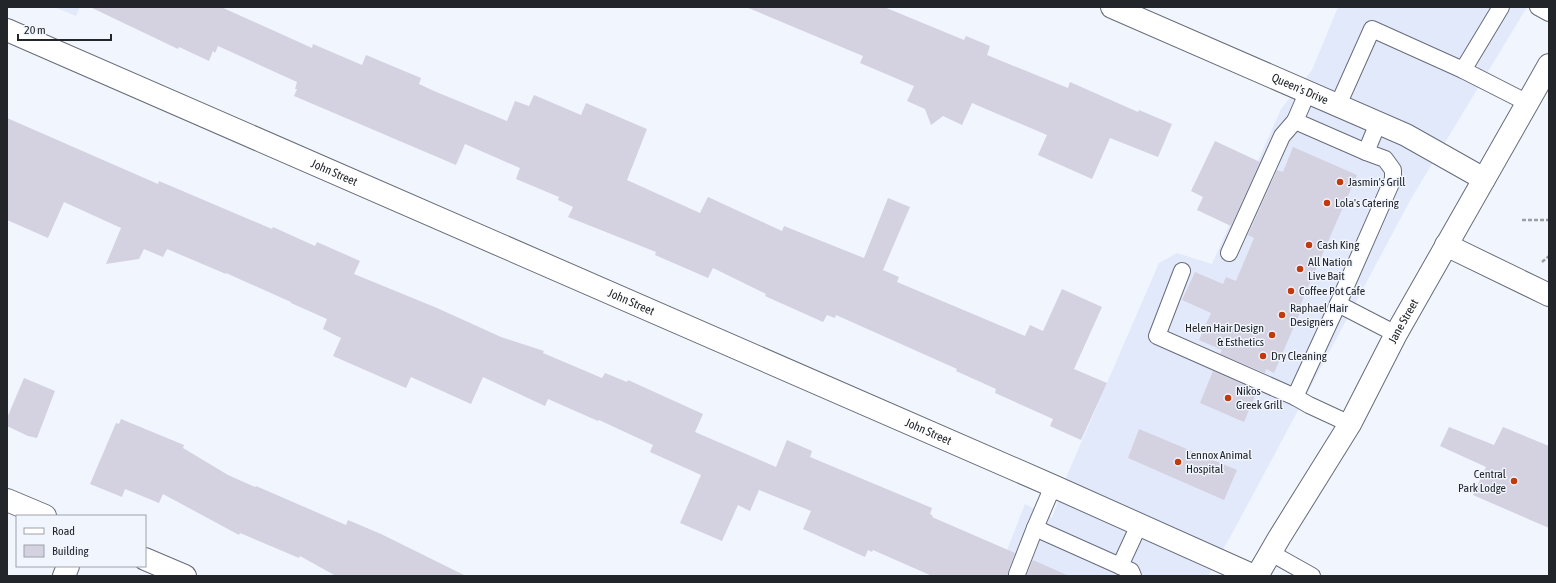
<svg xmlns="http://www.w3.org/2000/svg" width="1556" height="583" font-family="'Asap Condensed',sans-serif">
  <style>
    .built { fill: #e2e9fb }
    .building { fill: #d4d1e1 }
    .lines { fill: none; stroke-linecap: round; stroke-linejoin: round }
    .lane-casing { stroke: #676c7a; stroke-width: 18 }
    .street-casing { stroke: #676c7a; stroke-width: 24 }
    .secondary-casing { stroke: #676c7a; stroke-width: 24 }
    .path { stroke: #9b9fa6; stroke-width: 2.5; stroke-dasharray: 4 2; stroke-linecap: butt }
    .lane { stroke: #fff; stroke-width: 16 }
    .street { stroke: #fff; stroke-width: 22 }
    .secondary { stroke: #fff; stroke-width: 22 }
    .poi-dot { fill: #c23a0b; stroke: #f1f5fe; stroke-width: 1.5 }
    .labels { text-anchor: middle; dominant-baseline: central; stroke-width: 3; stroke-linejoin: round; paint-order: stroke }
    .street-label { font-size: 12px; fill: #22252a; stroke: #f1f5fe }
    .poi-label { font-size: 12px; fill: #22252a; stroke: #f1f5fe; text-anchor: start }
  </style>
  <rect width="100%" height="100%" fill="#f1f5fe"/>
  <g class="built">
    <path d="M54,7H80L76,16Z"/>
    <path d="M1338,7H1527L1412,197L1234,530L1208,576H997L1025,504L1052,518L1068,473L1159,263L1177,253L1212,264L1281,109L1312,70Z"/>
  </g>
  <g class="building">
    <path d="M90,7H221L312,48L313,44L362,65L366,55L421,78L419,84L434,91L507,121L515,101L529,106L534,95L581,115L586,103L647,129L627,180L700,213L708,197L782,231L784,226L864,258L888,198L910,207L883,270L899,277L897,282L1025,336L1030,325L1043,331L1062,289L1102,307L1074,369L1107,383L1081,440L1050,426L1053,419L995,393L996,389L956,371L957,369L836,315L835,318L827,315L823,322L765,296L766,294L713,268L708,278L655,255L656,252L568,217L573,207L558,200L559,197L516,179L520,168L465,144L456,165L294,96L297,89H295L297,82L218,46L215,53L213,51L209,61L179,47L178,49Z"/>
    <path d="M746,7H884L964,40L966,36L990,46L987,55L1068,88L1070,82L1138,112L1139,110L1172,124L1158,157L1110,138L1092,179L1038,155L1047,135L972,103L962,125L943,116L931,125L925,109L907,101L914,86L860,63L863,56Z"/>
    <path d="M7,118L158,184L159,181L272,229L273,227L315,246L317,242L360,261L354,274L437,308L501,337L544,351L543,353L602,378L605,373L627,382L628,380L703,414L695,432L776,467L787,440L812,451L810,457L932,508L930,514L933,516L932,517L1015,553L1008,571V576H932L873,550L872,552L868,550L865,557L803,529L811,511L759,490L750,511L738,505L722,541L680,523L701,475L650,452L653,445L599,420L598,421L548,399L545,406L483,377L471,404L411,377L406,388L333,356L341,338L323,329L327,319L291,303V302L226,273V274L167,249L163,257L144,249L139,259L106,264L121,228L64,202L48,238L7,220Z"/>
    <path d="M1215,141L1260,162L1231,226L1197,210L1203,197L1191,191Z"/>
    <path d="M1293,147L1357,175L1299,308L1301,310L1274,373L1266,369L1265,373L1220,354L1222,350L1199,340L1211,313L1182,300L1195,272L1223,284L1226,277L1236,281L1254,238L1248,235L1277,170L1283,172Z"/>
    <path d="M1213,371L1257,391L1244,422L1200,403Z"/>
    <path d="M24,378L55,391L37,438L28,436L7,426V418Z"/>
    <path d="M121,419L184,445L183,448L228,475L255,487L256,486L346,525L348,520L381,534L466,576H336L300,556L299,558L240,533L239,535L163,494L159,503L125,489L122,497L90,484L116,423L119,424Z"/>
    <path d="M1449,427L1494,445L1503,427L1549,446V528L1473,495L1486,467L1440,446Z"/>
    <path d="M1139,429L1237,470L1224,500L1128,458Z"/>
    <path d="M1033,560L1069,576H1026Z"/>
  </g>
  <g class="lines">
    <g class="lane-casing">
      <g id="lane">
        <path d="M1538,7L1549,13"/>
        <path d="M1463,70L1528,103"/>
        <path d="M1308,91L1295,121L1366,152"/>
        <path d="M1338,105L1372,29L1463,70L1501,7"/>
        <path d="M1229,253L1282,136L1295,121"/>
        <path d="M1182,271L1157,336L1295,397L1309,405L1350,424"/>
        <path d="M1338,304L1396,334"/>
        <path d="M1295,397L1338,304L1393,179V170L1385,159L1366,152L1378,123"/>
        <path d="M1053,486L1035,528L1120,566"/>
        <path d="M1271,553L1312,576"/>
        <path d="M1017,574L1035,528"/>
        <path d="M1133,576L1131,571L1120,566L1139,525"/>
      </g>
    </g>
    <g class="street-casing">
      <g id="street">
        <path id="s1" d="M1112,7L1406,135L1484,179"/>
        <path id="s2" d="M7,30L1053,486L1254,576"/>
        <path d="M1446,245L1549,295"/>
        <path d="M7,500L45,516"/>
        <path d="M145,559L185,576"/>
        <path d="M64,576L68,566"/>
      </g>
    </g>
    <g class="secondary-casing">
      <g id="secondary">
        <path id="s3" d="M1257,576L1279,538L1350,424L1396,334L1549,65"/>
      </g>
    </g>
    <g class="path">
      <path d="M1522,220H1549"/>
      <path d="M1542,262L1549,256"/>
    </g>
    <use href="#lane" class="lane"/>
    <use href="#street" class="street"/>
    <use href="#secondary" class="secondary"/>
  </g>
  <g class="poi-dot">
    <circle cx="1340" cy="182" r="4"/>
    <circle cx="1327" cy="203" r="4"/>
    <circle cx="1309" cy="245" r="4"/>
    <circle cx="1300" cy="269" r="4"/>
    <circle cx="1291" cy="291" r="4"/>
    <circle cx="1282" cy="315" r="4"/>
    <circle cx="1272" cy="335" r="4"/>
    <circle cx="1263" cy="356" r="4"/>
    <circle cx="1228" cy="398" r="4"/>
    <circle cx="1178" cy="462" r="4"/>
    <circle cx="1514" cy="481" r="4"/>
  </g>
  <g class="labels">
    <g class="street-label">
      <text stroke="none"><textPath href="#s1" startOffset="205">Queen's Drive</textPath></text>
      <text stroke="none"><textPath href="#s2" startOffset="357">John Street</textPath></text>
      <text stroke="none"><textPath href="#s2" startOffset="681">John Street</textPath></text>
      <text stroke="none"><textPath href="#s3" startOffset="294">Jane Street</textPath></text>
      <text stroke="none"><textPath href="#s2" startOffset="1005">John Street</textPath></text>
    </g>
    <g class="poi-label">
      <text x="1348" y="182">Jasmin's Grill</text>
      <text x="1335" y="203">Lola's Catering</text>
      <text x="1317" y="245">Cash King</text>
      <text x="1308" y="262">All Nation<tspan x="1308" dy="14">Live Bait</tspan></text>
      <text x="1299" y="291">Coffee Pot Cafe</text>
      <text x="1290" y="308">Raphael Hair<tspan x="1290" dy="14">Designers</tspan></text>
      <text x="1264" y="328" text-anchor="end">Helen Hair Design<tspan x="1264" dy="14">&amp; Esthetics</tspan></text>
      <text x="1271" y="356">Dry Cleaning</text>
      <text x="1236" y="391">Nikos<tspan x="1236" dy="14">Greek Grill</tspan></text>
      <text x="1186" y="455">Lennox Animal<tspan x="1186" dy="14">Hospital</tspan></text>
      <text x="1506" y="474" text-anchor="end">Central<tspan x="1506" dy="14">Park Lodge</tspan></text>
    </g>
  </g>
  <rect width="1556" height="583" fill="none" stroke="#22252a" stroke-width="16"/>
  <rect x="16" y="515" width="130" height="52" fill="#f1f5fe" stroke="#9ea2a9"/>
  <rect x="24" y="528" width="20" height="6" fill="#ffffff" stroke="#9ea2a9"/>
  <text x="52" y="535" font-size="12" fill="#22252a">Road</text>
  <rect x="24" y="545" width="20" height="12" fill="#d4d1e1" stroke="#9ea2a9"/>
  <text x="52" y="555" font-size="12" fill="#22252a">Building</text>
  <path d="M18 34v6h93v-6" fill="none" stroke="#22252a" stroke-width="2"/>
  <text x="24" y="34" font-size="12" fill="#22252a" stroke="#f1f5fe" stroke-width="3" paint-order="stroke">20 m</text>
</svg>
